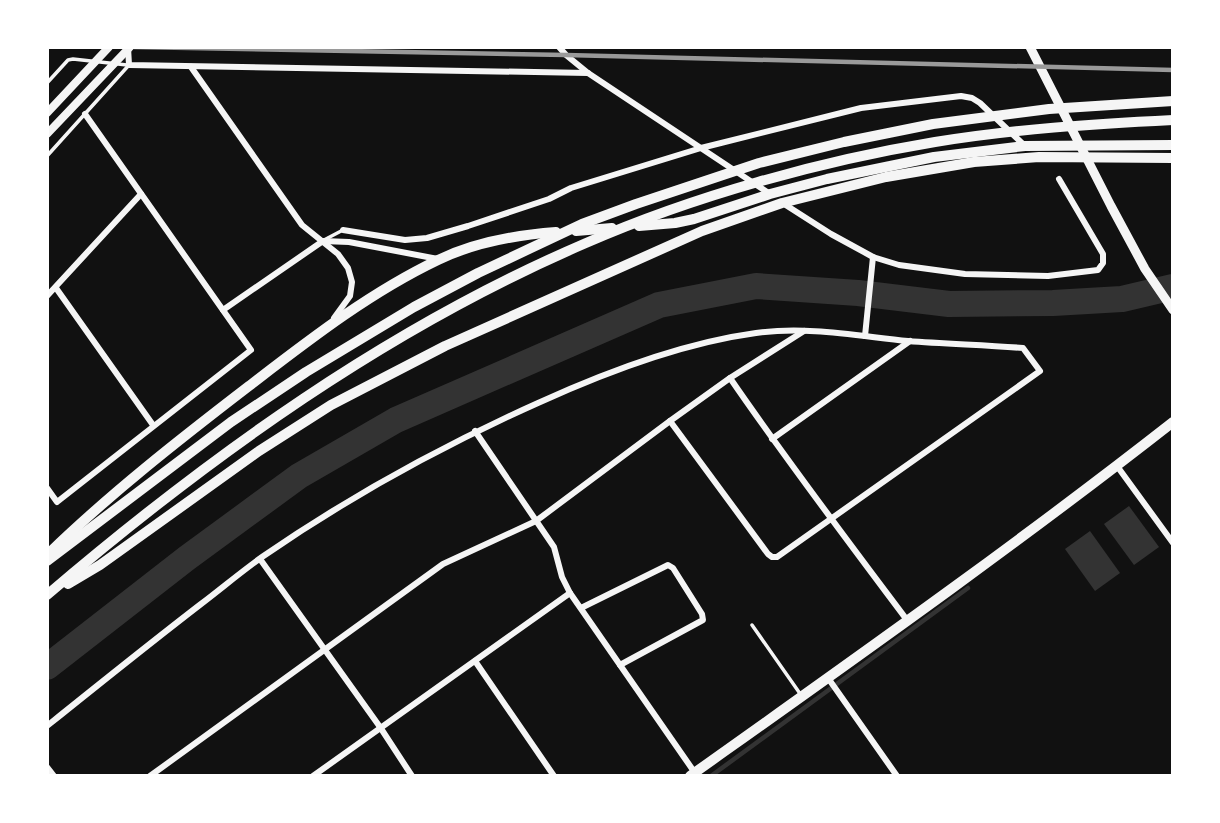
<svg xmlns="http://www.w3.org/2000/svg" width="1220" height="823" font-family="Quicksand,sans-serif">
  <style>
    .water { fill: #333 }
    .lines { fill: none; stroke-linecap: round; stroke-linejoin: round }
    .stream { stroke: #333; stroke-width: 4.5 }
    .river { stroke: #333; stroke-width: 26 }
    .service { stroke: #f5f5f5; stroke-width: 3.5 }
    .minor { stroke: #f5f5f5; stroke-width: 6 }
    .tertiary { stroke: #f5f5f5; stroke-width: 8 }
    .secondary { stroke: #f5f5f5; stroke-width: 9 }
    .primary { stroke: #f5f5f5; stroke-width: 10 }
    .trunk { stroke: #f5f5f5; stroke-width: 10 }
    .rail { stroke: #9a9a9a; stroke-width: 4.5 }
  </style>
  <rect width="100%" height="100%" fill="#111"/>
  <g class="water">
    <path d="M1129,506L1159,547L1134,565L1104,524Z"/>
    <path d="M1090,531L1120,573L1095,591L1065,549Z"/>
  </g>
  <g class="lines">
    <path class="stream" d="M711,776L968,588"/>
    <path class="river" d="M47,667L187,558L299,476L396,420L659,305L756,286L858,293L949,304L1053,303L1122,299L1173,287"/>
    <g class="service">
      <path d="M47,83L68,60L73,59L127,65"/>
      <path d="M47,156L129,65"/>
      <path d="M324,240L343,230"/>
      <path d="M752,625L801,695"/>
    </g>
    <g class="minor">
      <path d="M128,47L129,65L588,73"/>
      <path d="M559,47L566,55L588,73L770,194"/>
      <path d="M191,67L302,225L338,254L348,268L352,282L350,296L334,318"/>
      <path d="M781,202L831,234L873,257L899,265L965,274L1048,276L1098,270L1103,263V254L1059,179"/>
      <path d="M343,230L405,240L427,238L468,226L549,199L571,188L701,148L861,108L961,96L972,98L980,103L1025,146"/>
      <path d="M56,288L153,425"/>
      <path d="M47,296L141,194"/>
      <path d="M223,310L323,241L349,242L438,259"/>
      <path d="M865,336L873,257"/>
      <path d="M730,378C787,461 847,540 907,620"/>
      <path d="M475,431L554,547L562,577L570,593L695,773"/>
      <path d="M772,439L910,341"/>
      <path d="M1117,466L1173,543"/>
      <path d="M47,488L57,502L251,350L85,114"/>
      <path d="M260,559L380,727L412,776"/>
      <path d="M581,608L666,566L668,565L673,568L702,614L703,620L620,665"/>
      <path d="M475,661L554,776"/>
      <path d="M828,678L897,776"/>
      <path d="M47,726C98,685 149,644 201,604C222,588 241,572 262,557C349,497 442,446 538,403C606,372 682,343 756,333C807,326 858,336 908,341C946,344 985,345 1023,348L1040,371L777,557H772L768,554L670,421"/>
      <path d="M47,767L54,776"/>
      <path d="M150,776L443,564L536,521L670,421L730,378L804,331"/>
      <path d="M313,776L570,593"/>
    </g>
    <g class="tertiary">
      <path d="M47,113L109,47"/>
      <path d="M47,134L130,47"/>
    </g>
    <path class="secondary" d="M1030,47L1111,206L1145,269L1173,310"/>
    <path class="primary" d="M690,776C853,660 1016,545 1173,422"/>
    <g class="trunk">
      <path d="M639,226L675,223L694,219L770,194L827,179L934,157L1025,146L1173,145"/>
      <path d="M576,231L612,228"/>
      <path d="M49,553C111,493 180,439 249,386C309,340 369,293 438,260C475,242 516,235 556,232"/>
      <path d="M47,561L231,422L306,372L414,307L478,273L582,224L636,204L759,163L844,142L933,124L1049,109L1173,101"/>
      <path d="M68,584L100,565L259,451L331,405L445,346L702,231L782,203L886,177L974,162L1039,157L1173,158"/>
      <path d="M47,595C211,455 388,328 586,243C694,196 820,161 935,142C1014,129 1093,124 1173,120"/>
    </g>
    <path class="rail" d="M134,47L566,55L1173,70"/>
  </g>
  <rect width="1220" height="823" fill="none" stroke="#ffffff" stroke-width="98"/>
</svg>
